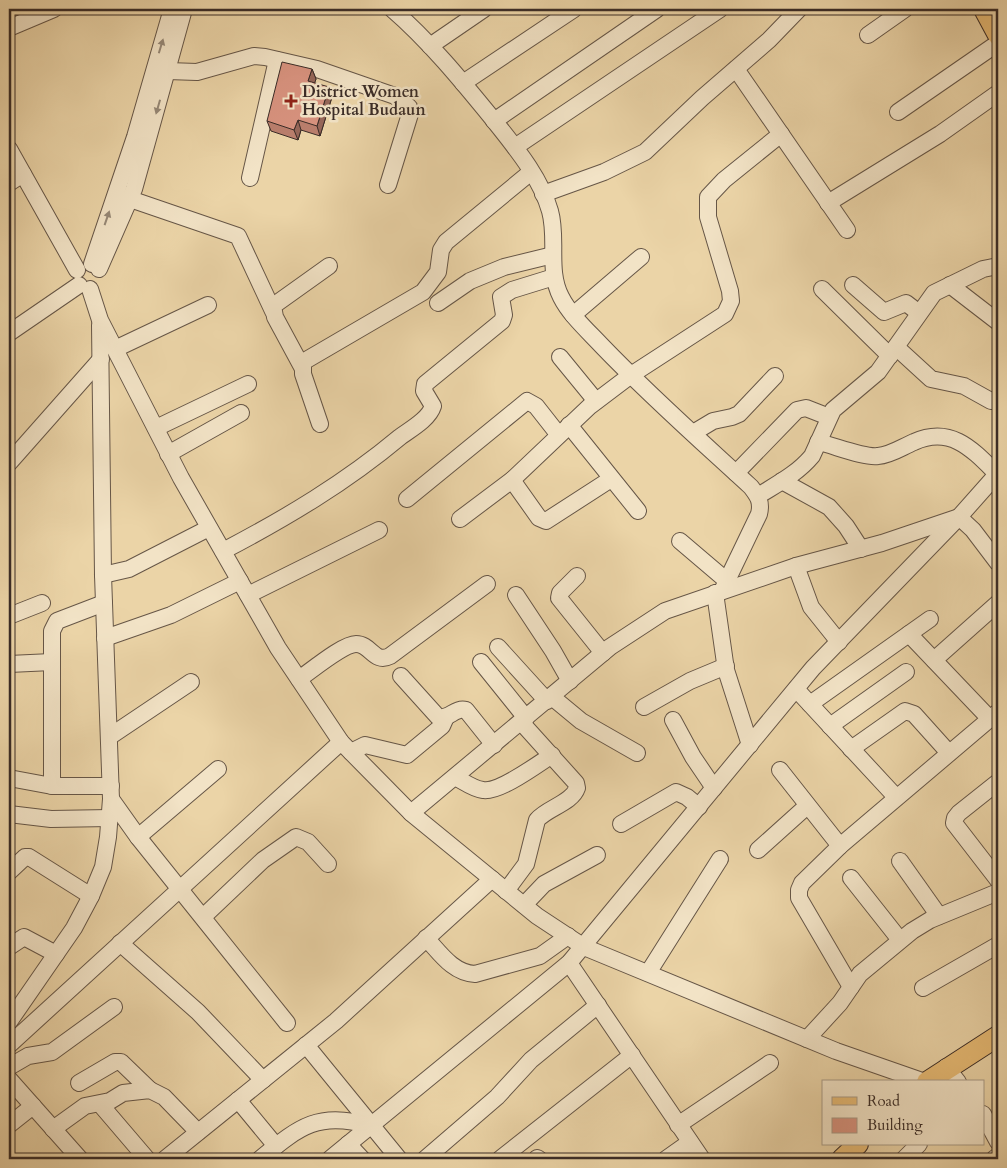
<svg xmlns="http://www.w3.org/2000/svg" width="1007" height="1168" font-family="Cardo,serif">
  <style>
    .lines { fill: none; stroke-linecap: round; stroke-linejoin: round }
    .minor-casing { stroke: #665647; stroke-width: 18 }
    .major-casing { stroke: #3a2c27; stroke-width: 22 }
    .minor { stroke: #f2e3c6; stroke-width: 16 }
    .major { stroke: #e6ba74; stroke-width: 20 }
    .wall { fill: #b97e6c; stroke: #3a2c27 }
    .shaded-wall { fill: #966658; stroke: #3a2c27 }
    .building { fill: #d7927e; stroke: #3a2c27 }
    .oneway { fill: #968876 }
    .poi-dot { fill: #8f2418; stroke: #f2e3c6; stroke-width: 2 }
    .labels { text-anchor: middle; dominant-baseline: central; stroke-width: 5; stroke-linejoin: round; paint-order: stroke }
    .poi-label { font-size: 16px; font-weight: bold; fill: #3a2c27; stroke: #f2e3c6; text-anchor: start }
  </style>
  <rect width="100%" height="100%" fill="#ebd4a7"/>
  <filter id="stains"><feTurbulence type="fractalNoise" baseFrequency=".004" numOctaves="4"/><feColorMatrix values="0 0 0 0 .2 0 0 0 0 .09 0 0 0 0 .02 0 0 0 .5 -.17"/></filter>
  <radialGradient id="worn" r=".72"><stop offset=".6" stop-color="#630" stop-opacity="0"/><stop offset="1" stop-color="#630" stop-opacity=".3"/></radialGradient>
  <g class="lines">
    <g class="minor-casing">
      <g id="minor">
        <path d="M392,9C429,41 461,80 492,118C514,146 540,176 550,211C558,239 547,270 561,297C570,315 588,331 602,346C649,395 701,441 751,487C758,496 762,502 759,514L722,591"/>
        <path d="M9,28L54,9"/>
        <path d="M868,35L905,9"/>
        <path d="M430,46L484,9"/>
        <path d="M736,69L847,230"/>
        <path d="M168,71L197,72L254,56L265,57L317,69L395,96L409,107L410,114L388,185"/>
        <path d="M463,83L574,9"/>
        <path d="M898,112L998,43"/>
        <path d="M494,121L657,9"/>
        <path d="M515,147L720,9"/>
        <path d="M9,149L77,270"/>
        <path d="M250,178L277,60"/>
        <path d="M9,183L23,174"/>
        <path d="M543,194L604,172L645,152L702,98L769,40L799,9"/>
        <path d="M130,199L238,236L273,311"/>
        <path d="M828,203L940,134L998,93"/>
        <path d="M92,264L135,137L172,9"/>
        <path d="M99,269L134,189L184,9"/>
        <path d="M853,285L884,312L906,303L919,313"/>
        <path d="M950,285L998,322"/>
        <path d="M90,289L100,320L181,478L278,648L341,742L411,813L537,916L584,947L836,1051L925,1082"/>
        <path d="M822,289L890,356"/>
        <path d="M438,303L470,281L504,267L553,255"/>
        <path d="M573,315L641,257"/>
        <path d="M9,333L79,285"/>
        <path d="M896,347L931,379L964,386L991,401"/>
        <path d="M115,349L208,305"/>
        <path d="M560,357L596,401"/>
        <path d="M302,367L275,317L273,306L329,266"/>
        <path d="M320,424L303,374V362L423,292L438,272L441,250L446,242L531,172"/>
        <path d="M569,425L638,511"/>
        <path d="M156,428L248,384"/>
        <path d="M693,433L713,421L732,417L739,414L775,376"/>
        <path d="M818,442C833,445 864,458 878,456C891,455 902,447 914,442C951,425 973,450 997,474"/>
        <path d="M168,454L241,413"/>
        <path d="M9,463L101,359"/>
        <path d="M736,473L797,410L806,408L829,417"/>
        <path d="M512,480L539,518L546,521L611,479"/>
        <path d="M782,481L829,507L846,526L861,549"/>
        <path d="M758,496C777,484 797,474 812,456L833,410L878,372L934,293L983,269L998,266"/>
        <path d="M407,499L527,401L536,406L558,434"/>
        <path d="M460,519L512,480L590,406L631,375L725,314L731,301L730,291L708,217V197L724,180L781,134"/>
        <path d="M680,541L727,581"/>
        <path d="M223,551C286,518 345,483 400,437C411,429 429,419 433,406L424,391L425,384L502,321L504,315L501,297L512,290L554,277"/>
        <path d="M796,566L811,607L839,642"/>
        <path d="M103,575L129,569L209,528"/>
        <path d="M577,576L560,593L559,598L603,653"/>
        <path d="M715,593L726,670L750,745"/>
        <path d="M248,595L379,530"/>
        <path d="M516,595L553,651L570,681"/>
        <path d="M9,616L42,603"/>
        <path d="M909,634L990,719"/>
        <path d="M105,638L171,615L240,581"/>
        <path d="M498,647L547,701"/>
        <path d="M934,660L998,603"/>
        <path d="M481,662L526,718"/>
        <path d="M9,664L52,662"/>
        <path d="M401,676L438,717C449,720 455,707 466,710L494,745"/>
        <path d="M299,679C311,671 343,644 356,644C371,644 374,664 390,656L487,584"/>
        <path d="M796,689L896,797"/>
        <path d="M552,697L581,721L637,753"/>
        <path d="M810,704L930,619"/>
        <path d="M644,707L690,681L726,666"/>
        <path d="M673,720L693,757L714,788"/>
        <path d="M830,726L906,672"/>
        <path d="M109,737L191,682"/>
        <path d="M851,749L905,711L914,714L949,753"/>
        <path d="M351,752L365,745L407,755L442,726L446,717"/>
        <path d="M780,770L840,846"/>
        <path d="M455,777C463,781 473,789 483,790C499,793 538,764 552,755"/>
        <path d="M9,778L52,786H111"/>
        <path d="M998,782L959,813L955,818L954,823L998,880"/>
        <path d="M52,786V631L57,621L104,603"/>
        <path d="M111,799L138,837L287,1023"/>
        <path d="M411,813L610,647L665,611L796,566L882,543L959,517L973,530L998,563"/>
        <path d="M9,814L51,819L110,818"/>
        <path d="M621,824L676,792L687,797L699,807"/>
        <path d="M138,837L218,769"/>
        <path d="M758,850L807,806"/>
        <path d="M900,861L939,916"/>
        <path d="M9,872L25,857H29L91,896"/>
        <path d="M851,878L900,940"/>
        <path d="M506,891L526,864L537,820C547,808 572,803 577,788L576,783L521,722"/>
        <path d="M524,905L544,884L597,855"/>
        <path d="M203,917L263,860L296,837L308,842L328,864"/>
        <path d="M426,938C440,953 453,973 475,974L540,956L568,936"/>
        <path d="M120,943L198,1012L263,1080"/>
        <path d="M9,947L24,937L56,954"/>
        <path d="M569,963L702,1159"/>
        <path d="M648,973L720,859"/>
        <path d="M851,987L799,898V890L802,883L840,846L998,712"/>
        <path d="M923,988L998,945"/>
        <path d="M9,1022L74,928L91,896L103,867L108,837L111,799L103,575L100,325"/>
        <path d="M807,1039L840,1003L860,974L912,931L930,920L998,892"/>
        <path d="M9,1045L341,742"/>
        <path d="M306,1045L399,1159"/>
        <path d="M9,1067L28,1056L52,1052L114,1007"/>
        <path d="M946,1067L958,1082"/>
        <path d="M9,1079L80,1159"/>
        <path d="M79,1083L115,1062H121L150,1090"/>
        <path d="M238,1100L276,1146"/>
        <path d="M100,1104L147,1159"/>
        <path d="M983,1114L998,1142"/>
        <path d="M9,1125L33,1106"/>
        <path d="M678,1125L770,1063"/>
        <path d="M53,1129L85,1106L110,1101L123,1093L150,1090L164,1097L198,1132"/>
        <path d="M348,1144L362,1159"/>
        <path d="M537,1158L539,1159"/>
        <path d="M165,1159L336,1021L492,879"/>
        <path d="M260,1159C298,1128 318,1110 370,1126"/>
        <path d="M330,1159L569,963L813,668L959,517L998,473"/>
        <path d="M425,1159L497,1097L531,1060L598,1005"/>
        <path d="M500,1159L632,1055"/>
        <path d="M666,1159L690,1142"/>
        <path d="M904,1159L919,1144"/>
        <path d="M994,1159L998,1156"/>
      </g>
    </g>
    <g class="major-casing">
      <g id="major">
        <path d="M984,9L998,35"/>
        <path d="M927,1082L998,1036"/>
        <path d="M842,1159L858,1144"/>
      </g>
    </g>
    <use href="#minor" class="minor"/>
    <use href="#major" class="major"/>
  </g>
  <path class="wall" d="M312,69L316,79L314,83L332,97L320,136L301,130L298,140L271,131L267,121Z"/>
  <g class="shaded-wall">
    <path d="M312,69L316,79L312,91L308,81Z"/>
    <path d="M329,87L332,97L320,136L317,126Z"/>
    <path d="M298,120L301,130L298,140L294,130Z"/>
  </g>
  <path class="building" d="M282,62L312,69L308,81L329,87L317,126L298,120L294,130L267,121Z"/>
  <defs><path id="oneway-solid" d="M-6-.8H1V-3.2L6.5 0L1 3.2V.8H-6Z" transform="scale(1.25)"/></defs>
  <g class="oneway">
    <use href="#oneway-solid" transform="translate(161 46) rotate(-73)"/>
    <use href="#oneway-solid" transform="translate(158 107) rotate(106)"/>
    <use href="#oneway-solid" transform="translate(107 218) rotate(-71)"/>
  </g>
  <path class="poi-dot" d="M288.5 93.5h5v5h5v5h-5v5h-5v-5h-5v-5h5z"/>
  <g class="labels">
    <g class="poi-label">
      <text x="302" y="92">District Women<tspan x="302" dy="18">Hospital Budaun</tspan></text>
    </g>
  </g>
  <rect width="1007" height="1168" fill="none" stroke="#ebd4a7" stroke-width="30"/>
  <rect x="10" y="10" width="987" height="1148" fill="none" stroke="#3a2c27" stroke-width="2.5"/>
  <rect x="15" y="15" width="977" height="1138" fill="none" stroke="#3a2c27"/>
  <rect x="822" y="1080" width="162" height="65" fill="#f2e3c6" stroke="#a89a86"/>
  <rect x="832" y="1097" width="25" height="8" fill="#e6ba74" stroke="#a89a86"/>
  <text x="867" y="1106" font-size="15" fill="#3a2c27">Road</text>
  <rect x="832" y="1118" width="25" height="15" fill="#d7927e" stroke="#a89a86"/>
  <text x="867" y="1130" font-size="15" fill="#3a2c27">Building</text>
  <rect width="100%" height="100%" filter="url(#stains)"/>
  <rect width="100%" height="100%" fill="url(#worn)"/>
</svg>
